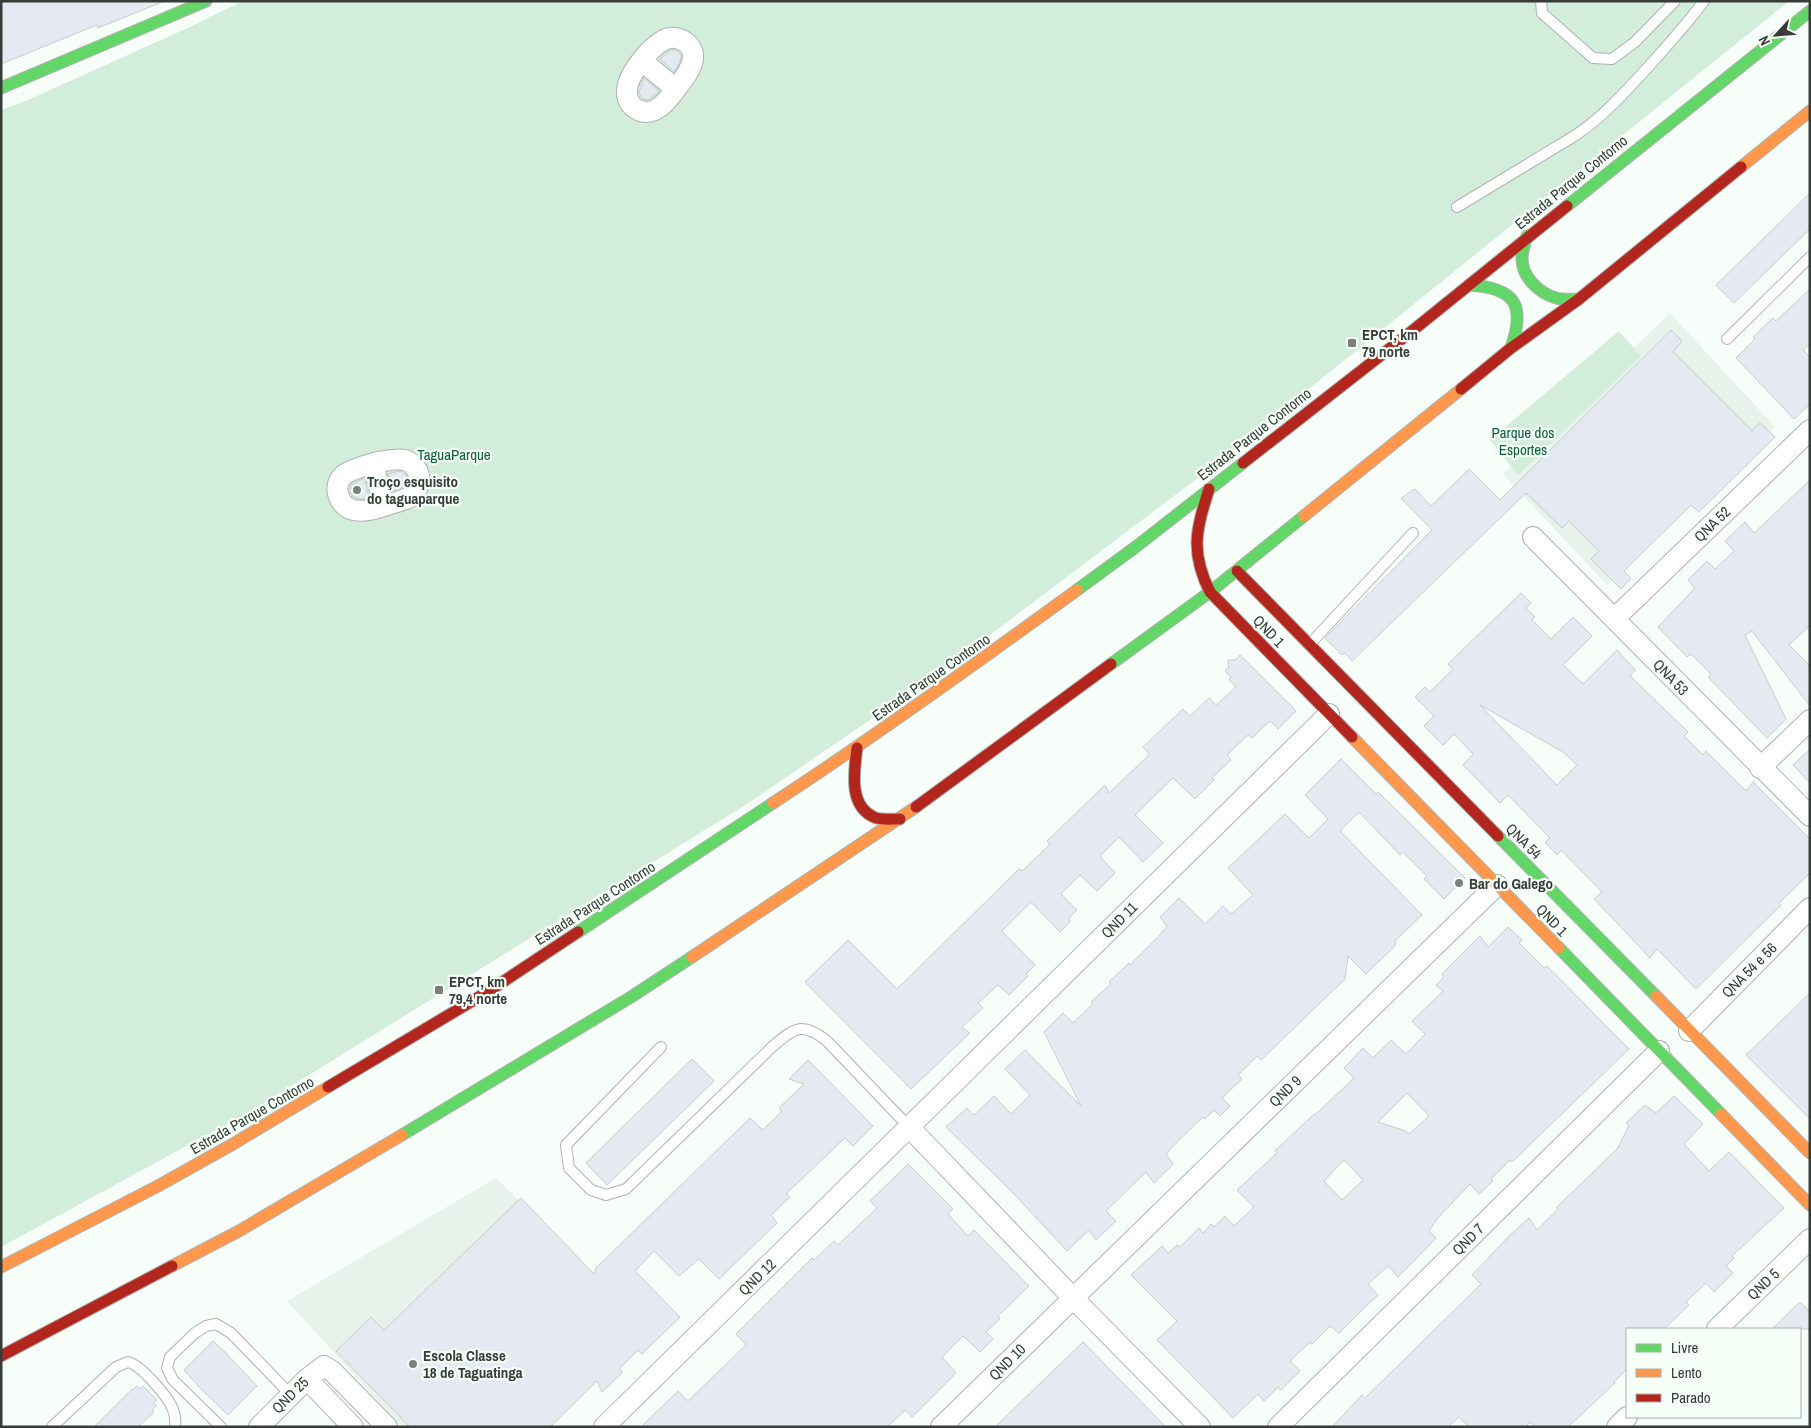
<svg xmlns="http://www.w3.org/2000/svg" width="1811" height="1428" font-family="'Archivo Narrow',sans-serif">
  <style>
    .built { fill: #e6f2ea }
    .green { fill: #d2eedb }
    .building { fill: #e5e9f2; stroke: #c9cccc; fill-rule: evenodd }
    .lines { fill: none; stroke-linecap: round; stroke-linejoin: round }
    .lane-casing { stroke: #aeb3b0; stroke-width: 12 }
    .street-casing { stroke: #aeb3b0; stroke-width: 22 }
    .fast-casing { stroke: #aeb3b0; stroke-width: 13 }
    .slow-casing { stroke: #aeb3b0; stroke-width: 13 }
    .jam-casing { stroke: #aeb3b0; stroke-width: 13 }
    .lane { stroke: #fefffe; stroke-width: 10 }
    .street { stroke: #fefffe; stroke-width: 20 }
    .fast { stroke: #63d668; stroke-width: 11 }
    .slow { stroke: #ff974d; stroke-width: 11 }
    .jam { stroke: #b3261e; stroke-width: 11 }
    .poi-dot { fill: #7a807c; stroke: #f5fff8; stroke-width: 2 }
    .labels { text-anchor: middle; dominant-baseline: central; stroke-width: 4.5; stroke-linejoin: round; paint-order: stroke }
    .street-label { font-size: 15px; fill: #373c38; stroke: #f5fff8 }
    .poi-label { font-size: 15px; font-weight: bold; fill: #373c38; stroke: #f5fff8; text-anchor: start }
    .park-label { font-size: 15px; fill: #0b6139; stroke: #f5fff8 }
  </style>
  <rect width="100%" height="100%" fill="#f7fdf9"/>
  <g class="built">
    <path d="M1670,313L1775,427L1607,585L1503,474Z"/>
    <path d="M496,1178L582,1264L417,1427H402L287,1301Z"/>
  </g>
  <g class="green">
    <path d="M243,1H1789L1211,468L946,668L747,804L249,1112L1,1247V110L28,100L192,26Z"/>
    <path d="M1619,331L1641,356L1518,475L1490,440Z"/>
  </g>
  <g class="building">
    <path d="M1,1H162V2L98,28L97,25L1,64Z"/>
    <path d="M671,50L678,51L681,56L680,62L674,72L660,59Z"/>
    <path d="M644,78L659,91L648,100L643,99L639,93Z"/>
    <path d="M1810,193V229L1734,303L1716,285Z"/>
    <path d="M1810,289V344L1803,350L1810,357V404L1794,419L1736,358L1755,339L1753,337L1773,318L1776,321Z"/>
    <path d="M1671,330L1682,341L1673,352L1752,431L1760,423L1775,437L1699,512L1691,505L1624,571L1631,578L1621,589L1591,559L1599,551L1569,521L1562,528L1526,493L1352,661L1345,653L1342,655L1325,638L1432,530L1401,498L1415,489L1431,506L1469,469L1500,500Z"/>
    <path d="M401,471L407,476V483L403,487L392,491L388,474Z"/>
    <path d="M364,478L369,497L361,499L354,497L350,492L351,485Z"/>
    <path d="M1810,480V625L1789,645L1810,666V706L1752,631L1745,635L1786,719L1767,738L1708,677L1711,674L1691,654L1687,657L1658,627L1695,588L1688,580L1707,561L1715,569L1734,551L1725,541L1745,522L1754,533Z"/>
    <path d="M1521,593L1531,603L1526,608L1535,617L1532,620L1551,639L1573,617L1592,636L1563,665L1583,684L1617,650L1635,670L1630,676L1688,732L1684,736L1703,755L1706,751L1746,791L1753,782L1810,839V873L1779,903L1781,905L1696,989L1657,949L1650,958L1619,925L1594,899L1602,892L1561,850L1557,855L1545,842L1550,838L1508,795L1500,803L1463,765L1473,754L1454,734L1443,745L1424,726L1434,716L1415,697L1425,687L1430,692L1453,669L1448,664ZM1480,705L1563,752L1577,765L1557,785Z"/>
    <path d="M1240,655L1296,711L1278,729L1270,721L1252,738L1248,735L1227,755L1231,760L1212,778L1214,780L1195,799L1173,778L1135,815L1163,843L1143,862L1119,837L1100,856L1115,873L1097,891L1080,875L1061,894L1077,910L1069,918L1070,922L1060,932L1031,902L1002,931L1035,965L1026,974L1028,976L1009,995L998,985L978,1003L983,1008L962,1027L970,1033L911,1089L805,982L848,940L897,989L1019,869L1022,871L1038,856L1050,844L1047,841L1105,785L1109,793L1150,754L1143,747L1183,709L1190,716L1209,698L1216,705L1236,687L1229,679L1231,677L1225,671L1229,667L1228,660H1236Z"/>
    <path d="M1810,749V783L1793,765Z"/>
    <path d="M1341,759L1376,794L1378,792L1465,878L1444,899L1424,879L1427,876L1403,852L1400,855L1359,812L1340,831L1422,915L1395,941V946L1366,974L1348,956L1345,979L1261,1060L1257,1056L1238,1075L1242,1079L1222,1098L1230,1106L1220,1116L1214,1110L1205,1119L1203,1117L1177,1142L1166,1154L1173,1164L1154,1183L1146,1172L1106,1211L1116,1221L1096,1240L1089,1230L1067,1251L1013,1193L946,1127L967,1108L974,1115L994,1096L1011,1114L1030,1095L1005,1069L1025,1050L1081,1106L1044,1032L1063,1013L1073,1023L1093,1004L1091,1002L1111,984L1109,982L1129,963L1130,965L1159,936L1167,926L1160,917L1179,898L1205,924L1223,906L1231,914L1253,895L1228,868L1285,814L1309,838L1328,819L1305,795Z"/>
    <path d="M1508,927L1522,940L1519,943L1544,968L1547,966L1629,1049L1512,1162L1510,1160L1491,1179L1493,1181L1479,1194L1470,1184L1437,1219L1429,1231L1436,1238L1417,1258L1398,1277L1388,1266L1368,1284L1378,1295L1358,1314L1339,1333L1330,1326L1312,1344L1310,1342L1290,1361L1300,1371L1281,1390L1278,1387L1264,1401L1258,1394L1233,1418L1157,1340L1177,1321L1131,1275L1162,1246L1168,1253L1177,1245L1180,1247L1199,1228L1203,1233L1211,1224L1214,1227L1225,1216L1234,1226L1254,1207L1237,1190L1277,1153L1275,1151L1293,1134L1314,1114L1315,1115L1354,1078L1344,1068L1363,1048L1373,1058L1391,1040L1406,1054L1425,1034L1412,1021L1443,991L1436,985L1444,977L1442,974L1480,936L1488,947ZM1407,1093L1429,1116L1409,1134L1406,1131L1378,1122ZM1344,1160L1363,1180L1342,1200L1324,1181Z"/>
    <path d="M1810,993V1119L1746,1055Z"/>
    <path d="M692,1059L714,1081L607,1185L586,1163Z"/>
    <path d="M808,1060L873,1126L853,1146L845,1138L786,1194L790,1197L771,1215L777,1223L719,1279L699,1259L679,1276L654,1251L635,1271L680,1317L642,1354L638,1350L620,1368L622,1373L602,1392L597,1381L550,1427H410L336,1351L371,1317L384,1330L521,1198L594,1274L596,1268L750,1118L763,1130L782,1111L779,1108L804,1084L789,1079Z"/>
    <path d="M1674,1096L1703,1124L1684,1144L1709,1171L1729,1152L1784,1208L1732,1256L1734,1258L1726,1266L1733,1273L1714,1292L1706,1283L1686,1302L1689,1305L1664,1329H1627V1369L1614,1382L1615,1383L1568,1427H1536L1530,1422L1525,1427H1469L1459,1417L1448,1427H1332L1362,1395L1365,1398L1481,1284L1472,1275L1509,1236L1529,1218L1537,1230L1558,1209L1557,1207L1618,1148L1629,1125L1626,1123L1645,1105L1656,1113Z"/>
    <path d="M908,1164L953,1209L948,1214L968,1236L974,1230L1029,1286L998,1316L1000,1319L986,1332L993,1339L980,1352L963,1336L942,1357L956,1373L912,1417L905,1410L887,1427H641L678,1391L688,1401L746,1345L736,1334L812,1258L814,1260L834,1241L838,1245L877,1208L870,1201Z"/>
    <path d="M1800,1302L1810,1312V1329H1772Z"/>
    <path d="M213,1341L226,1353L257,1386L228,1415L199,1387L184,1370Z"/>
    <path d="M1083,1342L1166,1427H995L1025,1398Z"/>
    <path d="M137,1386L140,1389L143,1386L157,1400L154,1403L156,1406L152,1410L154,1412L138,1427H94L132,1389L133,1390Z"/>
  </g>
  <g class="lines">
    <g class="lane-casing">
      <g id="lane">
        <path d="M1541,1L1542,13L1593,58L1612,59L1635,42L1675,1"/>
        <path d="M1457,207L1576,135C1604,116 1626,91 1649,66C1668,45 1687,24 1704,1"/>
        <path d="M1727,339L1810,257"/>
        <path d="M1310,644L1413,533"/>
        <path d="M661,1047L566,1145L569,1168L591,1190L606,1195L626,1189L773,1046C795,1028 802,1021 827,1041L909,1127"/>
        <path d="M52,1427L116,1367L128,1362C141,1365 166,1395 172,1407C175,1414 176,1420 175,1427"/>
        <path d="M221,1427L173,1380L167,1368L170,1357L195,1333L206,1326L216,1324L231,1333L291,1395"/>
      </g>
    </g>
    <g class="street-casing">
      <g id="street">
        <path d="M642,61L676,89C683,80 691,70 693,59C695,44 677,33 664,40C649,48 625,77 627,94C628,107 642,116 655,110C663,106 671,96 676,89"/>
        <path d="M373,464L384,506C393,503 402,501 410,497C424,487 422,466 405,460C397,458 386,461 378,462C367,465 355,468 345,474C331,484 338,507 354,510C363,512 376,509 384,506"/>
        <path d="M1533,537L1810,816"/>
        <path d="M1615,618L1810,430"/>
        <path d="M1760,768L1810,720"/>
        <path d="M1689,1031L1810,908"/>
        <path d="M909,1127L1073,1298L1200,1427"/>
        <path d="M1717,1329L1810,1239"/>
        <path d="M307,1379L353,1427"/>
        <path d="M259,1427L307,1379L324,1366L332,1371L387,1427"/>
        <path d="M604,1427L1329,714"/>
        <path d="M941,1427L1497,885"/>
        <path d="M1278,1427L1659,1051"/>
        <path d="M1617,1427L1627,1417"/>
      </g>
    </g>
    <g class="fast-casing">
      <g id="fast">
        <path d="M1,88L206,1"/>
        <path d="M1567,206L1810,11"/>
        <path d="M1527,236C1525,243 1522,251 1522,259C1522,277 1539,293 1556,298C1563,300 1571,299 1579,299"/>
        <path d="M1469,285C1515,288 1526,304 1511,348"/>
        <path d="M1077,590L1137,546L1243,463"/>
        <path d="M1111,664L1210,592L1304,516"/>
        <path d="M1498,836L1656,996"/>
        <path d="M578,932L773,803"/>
        <path d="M1559,948L1721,1114"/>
        <path d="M402,1135L631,997L692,957"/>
      </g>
    </g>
    <g class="slow-casing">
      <g id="slow">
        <path d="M1741,167L1810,111"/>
        <path d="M1304,516L1461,389"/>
        <path d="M1352,737L1559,948"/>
        <path d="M773,803C877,735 977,663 1077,590"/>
        <path d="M692,957L916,807"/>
        <path d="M1656,996L1810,1153"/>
        <path d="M1721,1114L1810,1205"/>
        <path d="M172,1266L239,1231L402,1135"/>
        <path d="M1,1267L158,1186L233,1144L328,1087"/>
      </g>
    </g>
    <g class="jam-casing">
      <g id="jam">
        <path d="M1461,389L1511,348L1579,299L1741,167"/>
        <path d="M1243,463L1412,331L1567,206"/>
        <path d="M1209,489C1196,530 1190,552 1210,592"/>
        <path d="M1237,571L1498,836"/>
        <path d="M1210,592L1352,737"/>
        <path d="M857,748C854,772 848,807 876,818C884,820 892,819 900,819"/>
        <path d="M916,807L1111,664"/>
        <path d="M328,1087L489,991L578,932"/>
        <path d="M1,1356L172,1266"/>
      </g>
    </g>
    <use href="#lane" class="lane"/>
    <use href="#street" class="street"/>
    <use href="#fast" class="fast"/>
    <use href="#slow" class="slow"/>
    <use href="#jam" class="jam"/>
  </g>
  <g class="poi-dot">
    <rect x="1347" y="338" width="10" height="10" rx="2.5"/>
    <circle cx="357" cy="490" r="5"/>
    <circle cx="1459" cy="883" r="5"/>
    <rect x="434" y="985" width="10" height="10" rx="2.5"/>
    <circle cx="413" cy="1364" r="5"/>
  </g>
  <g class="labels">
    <g class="street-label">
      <text transform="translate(1571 182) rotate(-39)">Estrada Parque Contorno</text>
      <text transform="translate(1254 434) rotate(-38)">Estrada Parque Contorno</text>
      <text transform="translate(1712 524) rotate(-44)">QNA 52</text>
      <text transform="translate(1269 631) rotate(46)">QND 1</text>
      <text transform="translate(931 677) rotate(-35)">Estrada Parque Contorno</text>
      <text transform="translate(1671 677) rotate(46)">QNA 53</text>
      <text transform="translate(1524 841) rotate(45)">QNA 54</text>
      <text transform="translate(595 903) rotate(-33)">Estrada Parque Contorno</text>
      <text transform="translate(1119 920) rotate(-45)">QND 11</text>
      <text transform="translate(1552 920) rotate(46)">QND 1</text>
      <text transform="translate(1749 970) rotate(-45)">QNA 54 e 56</text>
      <text transform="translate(1285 1091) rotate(-44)">QND 9</text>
      <text transform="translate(252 1115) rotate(-30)">Estrada Parque Contorno</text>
      <text transform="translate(1468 1239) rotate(-45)">QND 7</text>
      <text transform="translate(757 1277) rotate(-44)">QND 12</text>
      <text transform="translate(1763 1284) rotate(-44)">QND 5</text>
      <text transform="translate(1007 1362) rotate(-45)">QND 10</text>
      <text transform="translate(290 1395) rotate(-45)">QND 25</text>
    </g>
    <g class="poi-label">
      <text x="1362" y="334">EPCT, km<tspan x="1362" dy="17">79 norte</tspan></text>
      <text x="367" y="481">Troço esquisito<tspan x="367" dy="17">do taguaparque</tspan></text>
      <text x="1469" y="883">Bar do Galego</text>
      <text x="449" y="981">EPCT, km<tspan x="449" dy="17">79,4 norte</tspan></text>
      <text x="423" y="1355">Escola Classe<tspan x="423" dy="17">18 de Taguatinga</tspan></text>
    </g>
    <g class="park-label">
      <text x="1523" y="432">Parque dos<tspan x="1523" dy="17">Esportes</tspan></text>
      <text x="454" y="454">TaguaParque</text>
    </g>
  </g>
  <rect width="1811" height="1428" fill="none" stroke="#373c38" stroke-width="5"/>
  <rect x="1626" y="1328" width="175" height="90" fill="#f5fff8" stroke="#a9b1ab"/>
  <rect x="1636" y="1344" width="25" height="8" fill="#63d668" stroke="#a9b1ab"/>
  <text x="1671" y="1353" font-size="15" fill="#373c38">Livre</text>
  <rect x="1636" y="1369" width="25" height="8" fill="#ff974d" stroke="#a9b1ab"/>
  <text x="1671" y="1378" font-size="15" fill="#373c38">Lento</text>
  <rect x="1636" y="1394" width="25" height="8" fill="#b3261e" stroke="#a9b1ab"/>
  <text x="1671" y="1403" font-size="15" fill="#373c38">Parado</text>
  <g transform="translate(1776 35) rotate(244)" stroke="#f5fff8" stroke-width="4" paint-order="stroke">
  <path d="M0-4L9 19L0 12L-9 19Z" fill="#373c38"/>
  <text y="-8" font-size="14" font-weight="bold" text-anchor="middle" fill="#373c38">N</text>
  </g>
</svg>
